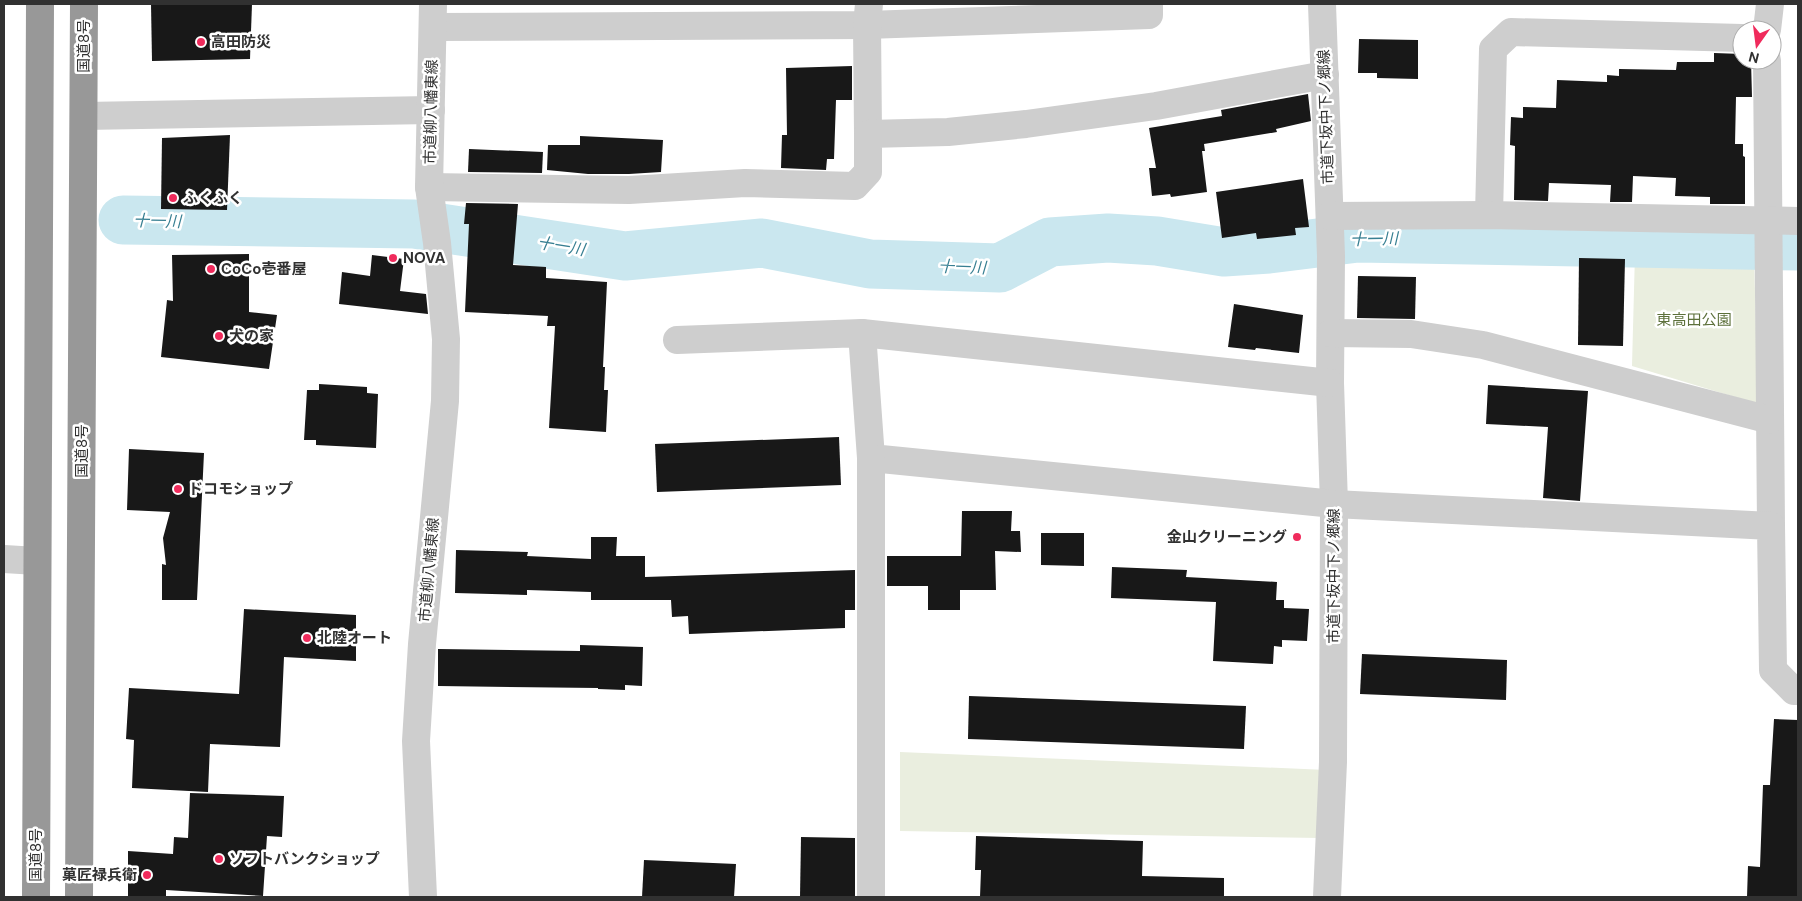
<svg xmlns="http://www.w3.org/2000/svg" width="1802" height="901" font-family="'DM Sans','Noto Sans JP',sans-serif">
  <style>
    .green { fill: #eaeedf }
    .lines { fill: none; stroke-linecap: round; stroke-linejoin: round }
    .river { stroke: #cae7ef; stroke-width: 49 }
    .building { fill: #181818 }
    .street { stroke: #cecece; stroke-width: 28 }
    .highway { stroke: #989898; stroke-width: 28 }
    .poi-dot { fill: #f02b5c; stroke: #fff; stroke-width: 2 }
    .labels { text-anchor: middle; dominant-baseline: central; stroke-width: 5; stroke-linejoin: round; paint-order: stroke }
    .poi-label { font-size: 15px; font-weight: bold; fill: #313131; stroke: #fff; text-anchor: start }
    .street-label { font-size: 15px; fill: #313131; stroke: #fff }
    .park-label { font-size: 15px; fill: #5d703b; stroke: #fff }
    .water-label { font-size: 16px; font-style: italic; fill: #377f92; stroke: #fff }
  </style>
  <rect width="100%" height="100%" fill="#fff"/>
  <g class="green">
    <path d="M1635,253L1754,255L1758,404L1632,366Z"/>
    <path d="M900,752L1327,770L1320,838L900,831Z"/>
  </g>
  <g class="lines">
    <path class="river" d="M123,220L414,224L625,256L762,243L870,264L1000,268L1050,242L1108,238L1157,241L1224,252L1269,249L1358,238L1798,246"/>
  </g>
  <g class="building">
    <path d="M151,4H252L250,59L152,61Z"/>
    <path d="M1359,39L1418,40V79L1377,78V73H1358Z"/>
    <path d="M1714,53L1742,54V60H1751L1752,97H1736L1735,144H1743V156L1745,157V204H1710V197L1675,196L1676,178L1633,176L1632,202H1610L1611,185L1549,183L1548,201L1514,200L1515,146L1510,145L1511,117L1523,118V107L1556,108L1557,80L1607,82V75L1619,76V69L1676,70L1677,62H1714Z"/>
    <path d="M852,66V100H836L834,159H827L826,170L781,168L782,135H787L786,68Z"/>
    <path d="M1308,94L1311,121L1276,129L1277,132L1204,144L1205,151H1202L1207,192L1171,197L1170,194L1152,196L1149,168H1156L1149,128L1222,116L1221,110Z"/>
    <path d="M230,135L227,210L161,209L162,138Z"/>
    <path d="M580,136L663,140L661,172L629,174H588L547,170L548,145H580Z"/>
    <path d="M469,149L543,152L542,173L468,172Z"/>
    <path d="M1303,179L1309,227L1295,228L1296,235L1257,239L1256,233L1222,238L1216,192Z"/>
    <path d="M466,203L518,204L513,265L546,267V278L607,282L603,367H605L604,390H608L606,432L549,428L555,326H547L548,316L465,312L469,224H464Z"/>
    <path d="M249,254V312L277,315L269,369L161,357L167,300L173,301L172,255Z"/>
    <path d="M372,255L404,259L400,291L426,294L428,314L339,304L342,272L370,276Z"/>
    <path d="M1579,258L1625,259L1623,346L1578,345Z"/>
    <path d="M1358,276L1416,277L1415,319L1357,318Z"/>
    <path d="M1234,304L1303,315L1299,353L1256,348L1255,350L1228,347Z"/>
    <path d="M319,384L367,387V393L378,394L376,448L316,445V440H304L307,390H319Z"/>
    <path d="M1488,385L1588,391L1580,501L1543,498L1548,427L1486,424Z"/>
    <path d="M839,437L841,485L657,492L655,444Z"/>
    <path d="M129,449L204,453L197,600H162V564L166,565L163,538L170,512L127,510Z"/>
    <path d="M962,511H1012L1011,531H1020L1021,552L995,551L996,590H960V610H928V586H887V556H961Z"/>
    <path d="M1041,533H1084V566L1041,565Z"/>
    <path d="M591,537H617L616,556H645V577L855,570V610H845V628L689,634L688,616L672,617L671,600H591V592L527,590V595L455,593L456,550L528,552L527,556L591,559Z"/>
    <path d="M1112,567L1187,570L1186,577L1277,582L1276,600H1284V608L1309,609L1307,641L1282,640V647L1274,646L1273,664L1213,661L1216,602L1111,598Z"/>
    <path d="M244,609L356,615V661L284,657L280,747L210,744L208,792L132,788L134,740L126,739L129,688L239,694Z"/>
    <path d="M580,645L643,647L642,686L625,685V690L598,689V688L438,686V649L580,651Z"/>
    <path d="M1362,654L1507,660L1506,700L1360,694Z"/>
    <path d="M969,696L1246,706L1244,749L968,739Z"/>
    <path d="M1774,719L1798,720V897H1747L1748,866L1760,867L1763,785H1770Z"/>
    <path d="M190,793L284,796L282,837L267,836L263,896L166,890V897H128V851L173,854L174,837L188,838Z"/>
    <path d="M976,836L1143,841L1142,876L1224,878V897H980L981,870H975Z"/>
    <path d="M801,837L855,838V897H800Z"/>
    <path d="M644,860L736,864L734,897H642Z"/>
  </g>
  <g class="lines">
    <g class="street">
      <path d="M1322,4L1331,256L1330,383L1334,504L1333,762L1327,897"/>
      <path d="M433,27L867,25L1149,15V4"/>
      <path d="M1767,30L1770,4"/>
      <path d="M1767,60L1771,526"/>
      <path d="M84,116L431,110"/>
      <path d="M868,134L867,25L869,4"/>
      <path d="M429,187L629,190L745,183L855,186L868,172V134L948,132L1026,124L1156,106L1325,75"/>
      <path d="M1489,215L1493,49L1511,32L1742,38"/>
      <path d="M1330,216L1489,215L1798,221"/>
      <path d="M862,333L1330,383"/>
      <path d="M1331,333L1411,334L1483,345L1770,420"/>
      <path d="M677,340L862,333L871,458L1334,504L1771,526L1773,670L1794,691H1798"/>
      <path d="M871,458V897"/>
      <path d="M4,559L37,561"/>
      <path d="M423,897L416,741L422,644L445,401L446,339L437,243L429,187L433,4"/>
    </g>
    <g class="highway">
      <path d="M36,897L40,4"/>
      <path d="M79,897L84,4"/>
    </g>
  </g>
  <g class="poi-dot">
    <circle cx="201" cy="42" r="5"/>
    <circle cx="173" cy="198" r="5"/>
    <circle cx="393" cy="258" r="5"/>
    <circle cx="211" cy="269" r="5"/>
    <circle cx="219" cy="336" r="5"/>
    <circle cx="178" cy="489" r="5"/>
    <circle cx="1297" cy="537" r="5"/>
    <circle cx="307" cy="638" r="5"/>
    <circle cx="219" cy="859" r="5"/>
    <circle cx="147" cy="875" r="5"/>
  </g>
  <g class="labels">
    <g class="poi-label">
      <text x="211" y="42">高田防災</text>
      <text x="183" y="198">ふくふく</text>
      <text x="403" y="258">NOVA</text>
      <text x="221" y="269">CoCo壱番屋</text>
      <text x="229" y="336">犬の家</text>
      <text x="188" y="489">ドコモショップ</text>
      <text x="1287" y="537" text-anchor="end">金山クリーニング</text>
      <text x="317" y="638">北陸オート</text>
      <text x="229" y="859">ソフトバンクショップ</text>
      <text x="137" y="875" text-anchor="end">菓匠禄兵衛</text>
    </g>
    <g class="street-label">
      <text transform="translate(84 46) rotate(-90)">国道8号</text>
      <text transform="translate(431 112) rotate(-89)">市道柳八幡東線</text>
      <text transform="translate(1326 117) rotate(-92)">市道下坂中下ノ郷線</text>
      <text transform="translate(82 451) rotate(-90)">国道8号</text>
      <text transform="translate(429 570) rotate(-85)">市道柳八幡東線</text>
      <text transform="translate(1334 576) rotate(-90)">市道下坂中下ノ郷線</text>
      <text transform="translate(36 855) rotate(-90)">国道8号</text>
    </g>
    <g class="park-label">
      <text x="1694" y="320">東高田公園</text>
    </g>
    <g class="water-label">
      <text transform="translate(157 221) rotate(1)">十一川</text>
      <text transform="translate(1374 239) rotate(-1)">十一川</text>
      <text transform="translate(561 246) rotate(9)">十一川</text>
      <text transform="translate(962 267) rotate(2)">十一川</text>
    </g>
  </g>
  <rect width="1802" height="901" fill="none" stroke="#313131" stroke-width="10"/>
  <g transform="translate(1757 45) rotate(194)"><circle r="24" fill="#ffffff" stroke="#adadad"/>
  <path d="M0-4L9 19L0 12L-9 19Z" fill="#f02b5c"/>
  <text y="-8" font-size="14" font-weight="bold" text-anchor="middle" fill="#313131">N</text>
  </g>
</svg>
